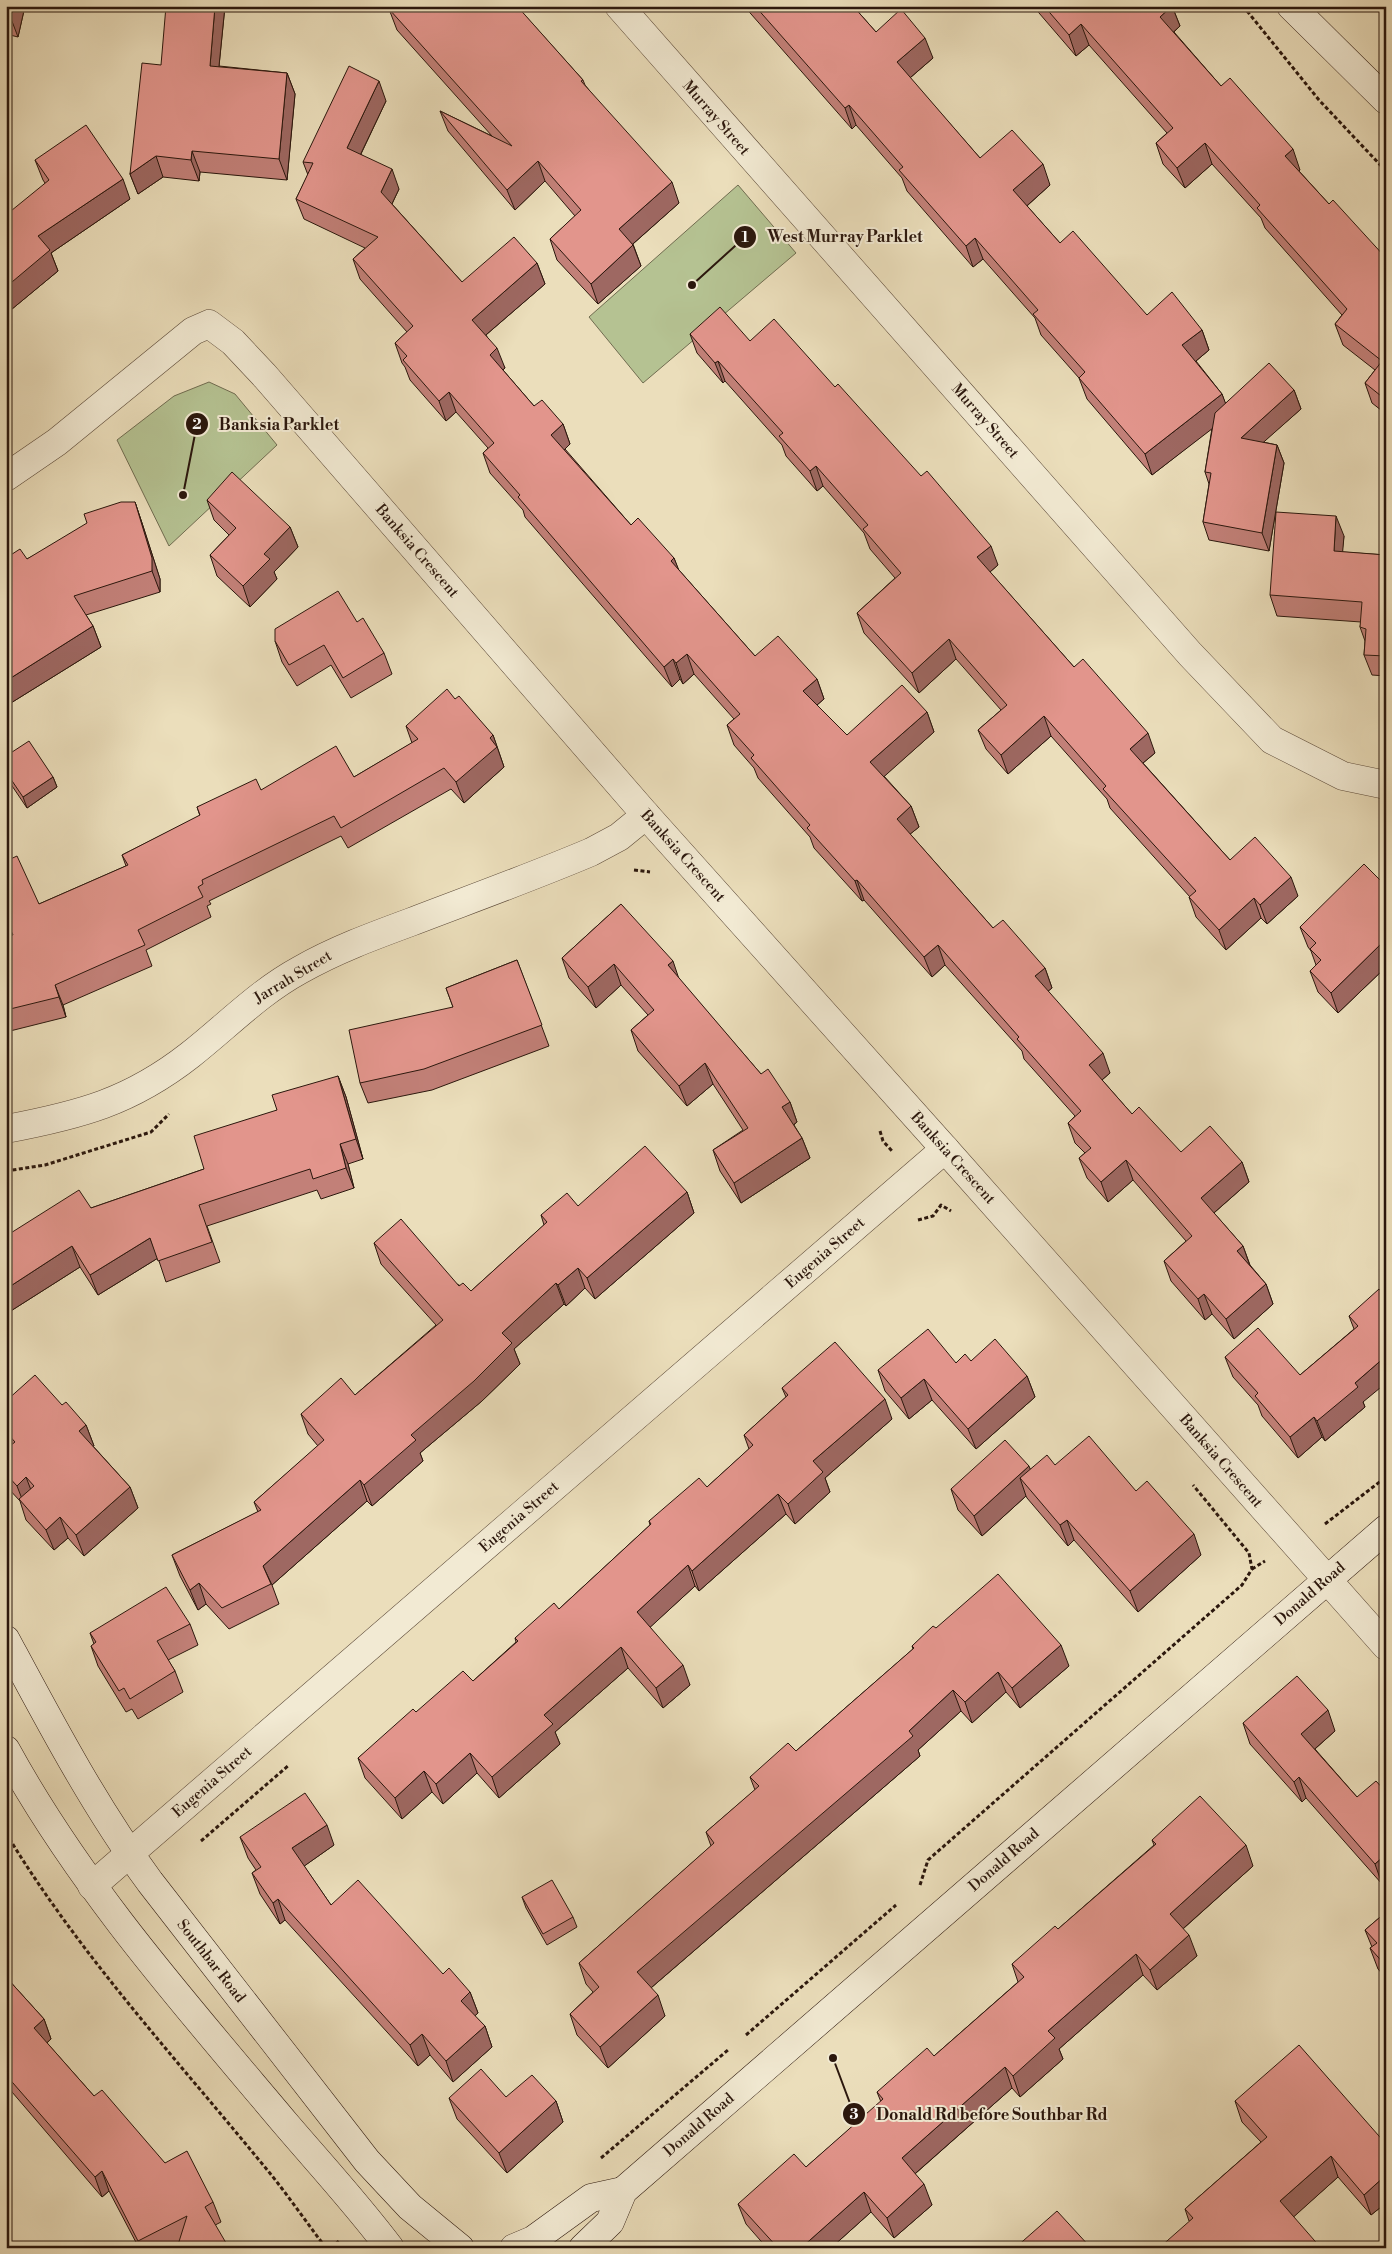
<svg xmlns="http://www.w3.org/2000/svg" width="1392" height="2254" font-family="'Libre Bodoni',serif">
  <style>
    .green { fill: #b5c292; stroke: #706c50 }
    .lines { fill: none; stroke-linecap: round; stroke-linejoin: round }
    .street-casing { stroke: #5b4938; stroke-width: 29 }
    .secondary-casing { stroke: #2b170d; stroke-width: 29 }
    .path { stroke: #2b170d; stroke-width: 3; stroke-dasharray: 4 2.5; stroke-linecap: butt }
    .street { stroke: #f2ead3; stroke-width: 28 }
    .secondary { stroke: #f2ead3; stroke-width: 28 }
    .wall { fill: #c28078; stroke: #2b170d }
    .shaded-wall { fill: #9e6862; stroke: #2b170d }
    .building { fill: #e2958c; stroke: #2b170d }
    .labels { text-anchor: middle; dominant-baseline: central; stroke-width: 4; stroke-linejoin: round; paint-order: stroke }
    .street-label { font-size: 15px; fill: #2b170d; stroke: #f2ead3 }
    .leader { fill: none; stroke: #2b170d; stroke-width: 2 }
    .callout-dot { fill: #2b170d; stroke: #f2ead3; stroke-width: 2 }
    .mark-label { font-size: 15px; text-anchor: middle; font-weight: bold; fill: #fff }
    .callout-label { font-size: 16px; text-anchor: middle; font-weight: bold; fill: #2b170d; stroke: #f2ead3; stroke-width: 4; stroke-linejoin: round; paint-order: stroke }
  </style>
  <rect width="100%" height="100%" fill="#ebdebb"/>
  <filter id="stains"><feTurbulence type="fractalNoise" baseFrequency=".004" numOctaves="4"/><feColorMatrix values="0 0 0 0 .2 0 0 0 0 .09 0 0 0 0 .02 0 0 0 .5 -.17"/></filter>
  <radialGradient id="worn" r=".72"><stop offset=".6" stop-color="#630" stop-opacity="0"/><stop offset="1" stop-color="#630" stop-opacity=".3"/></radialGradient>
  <g class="green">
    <path d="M738,185L796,253L643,383L589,317Z"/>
    <path d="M209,382L235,394L277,445L169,546L117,440L174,396Z"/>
  </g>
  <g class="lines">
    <g class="street-casing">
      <g id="street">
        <path d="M619,6L1190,654L1272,740L1343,776L1386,785"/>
        <path d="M6,477L57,442L193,331L209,324L233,342L264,375L646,815L945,1149L1386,1646"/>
        <path d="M6,1129C80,1115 130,1102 190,1055C227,1026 258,993 300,970C335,950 373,936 411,922C471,899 532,877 591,852L619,837L646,815"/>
        <path d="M92,1886L945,1149"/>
      </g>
    </g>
    <g class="secondary-casing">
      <g id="secondary">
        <path d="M1291,6L1386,100"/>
        <path d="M6,1640C50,1722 94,1806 150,1882L367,2161L410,2207L460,2248"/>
        <path d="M6,1750C81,1887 185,2004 285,2123C320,2164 357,2204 390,2248"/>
        <path d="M514,2248L533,2240L591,2198L623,2191"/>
        <path d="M583,2248L610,2222L623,2191L1386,1529"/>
      </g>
    </g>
    <g class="path">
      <path d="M1243,6L1319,100L1386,171"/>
      <path d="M634,870L650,872"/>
      <path d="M880,1131L883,1141L892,1151"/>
      <path d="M6,1171L45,1165L151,1132L169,1114"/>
      <path d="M918,1220L933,1216L941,1205L951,1211"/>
      <path d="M1325,1524L1386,1477"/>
      <path d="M1252,1569L1265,1561"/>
      <path d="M6,1833C77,1951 172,2054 259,2160C283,2188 304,2219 326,2248"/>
      <path d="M201,1841L289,1765"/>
      <path d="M920,1885L928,1860L1242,1585L1252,1569L1249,1553L1193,1485"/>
      <path d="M746,2035L896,1905"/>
      <path d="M601,2158L728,2050"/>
      <path d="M331,2248L340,2240"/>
    </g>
    <use href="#street" class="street"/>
    <use href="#secondary" class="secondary"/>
  </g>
  <g class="wall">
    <path d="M6,6H25L18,37L6,34Z"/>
    <path d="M225,6L219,66L287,73L295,94L287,180L200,172L199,181L163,177L138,194L130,174L161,65Z"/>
    <path d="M392,6H520L521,11L583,80L585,85L679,203L633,244L641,266L598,304L557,260L550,239L575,216L545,181L515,210L448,131L440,111L492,136L397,30L389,9Z"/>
    <path d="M744,6H853L876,32L933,58L910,78L980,158L1050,185L1027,206L1060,243L1147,315L1202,330L1209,350L1196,361L1222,394L1225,403L1294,390L1301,409L1263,442L1277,445L1284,463L1269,551L1209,540L1203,522L1209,484L1205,472L1212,428L1152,475L1087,399L1079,378L1041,335L1035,318L983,259L973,267L907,191L902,178L856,125L852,129Z"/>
    <path d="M1033,6H1172L1180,26L1174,32L1221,86L1300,170L1299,171L1329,204L1386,258V414L1372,403L1365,383L1375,370L1343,345L1335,324L1342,315L1265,228L1261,218L1212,164L1185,188L1163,164L1156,143L1167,133L1089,45L1076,56Z"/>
    <path d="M386,101L361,154L399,189L392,204L462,282L537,263L545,284L486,335L505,368L503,370L534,406L563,424L570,444L565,449L631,525L674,558L678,569L755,656L817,679L824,699L817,705L847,735L927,712L934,732L884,776L911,806L919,827L910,834L993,928L1045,968L1052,988L1048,991L1110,1073L1102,1080L1132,1114L1181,1152L1242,1162L1249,1182L1214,1213L1243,1246L1250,1265L1266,1284L1273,1304L1234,1339L1212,1314L1205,1320L1171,1281L1164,1261L1186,1241L1133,1180L1108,1202L1087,1178L1079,1158L1085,1153L1075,1143L1068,1123L1075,1116L1024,1059L1022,1051L945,965L932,977L864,900L862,901L814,848L810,837L758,778L754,768L734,745L727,725L734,719L694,674L683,684L680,679L672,687L525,517L523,510L490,473L483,453L488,448L456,412L446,421L410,380L405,367L402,363L395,343L407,332L360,279L353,259L365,248L304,219L296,199L308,175L303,162Z"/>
    <path d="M35,160L130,199L51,253L58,271L6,314L45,183L43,180Z"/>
    <path d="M690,334L750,341L835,387L998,565L990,572L1074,667L1155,753L1143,763L1230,860L1298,896L1267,924L1261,918L1226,950L1196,917L1189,897H1190L1110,808L1107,799L1051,736L1008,774L986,749L978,730L1001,710L956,659L919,693L864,633L857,613L895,578L870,549L864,533L823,486L817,491L786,456L782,445L725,381L723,383L697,353Z"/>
    <path d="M207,500L290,527L298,547L274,572L277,579L250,607L217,576L210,555L229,535L214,520Z"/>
    <path d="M135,502L142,523L160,579V592L86,615L93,626L101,647L6,706V558L27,559Z"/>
    <path d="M1344,536L1342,552L1386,555V676L1372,675L1364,655L1365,641L1360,627L1361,622L1277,616L1270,595Z"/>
    <path d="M357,622L384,653L392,674L351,698L331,665L297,686L282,662L275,641Z"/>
    <path d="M455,699L493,735L504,767L464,803L451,789L348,848L341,836L209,901L211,904L207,906L211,917L146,950L152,966L63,1005L66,1017L6,1032V936L11,935L6,924V861L39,904L126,866L122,855L200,816L197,807L261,790L354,777L412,743L406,726Z"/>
    <path d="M6,756L53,777L57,787L27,808L6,777Z"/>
    <path d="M1386,886V967L1338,1013L1318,992L1310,971L1316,965L1311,951L1308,947L1300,927Z"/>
    <path d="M621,904L679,979L761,1074L790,1102L797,1122L794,1125L802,1138L810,1158L741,1203L720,1171L713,1150L743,1130L713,1084L687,1106L638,1051L631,1030L648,1015L621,985L596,1008L569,978L562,958Z"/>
    <path d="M517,960L549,1046L432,1090L368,1103L360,1083L453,1007L446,988Z"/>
    <path d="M338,1076L346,1097L363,1159L348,1164L354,1188L321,1199L317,1190L207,1226L220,1262L166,1282L158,1258L98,1295L80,1267L6,1314V1236L91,1208L204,1169L277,1110Z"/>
    <path d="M687,1192L694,1213L595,1299L585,1288L566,1306L564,1304L514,1349L520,1364L482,1401L420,1453L423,1461L372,1506L367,1501L272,1585L279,1604L229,1629L206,1604L198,1610L180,1576L172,1555L258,1512L254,1502L318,1446L308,1434L301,1414L355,1395L436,1325L381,1264L374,1243L471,1291L544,1225L541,1215L578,1206Z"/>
    <path d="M1386,1297L1363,1402L1365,1407L1325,1441L1322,1437L1298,1458L1262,1416L1258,1405L1233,1377L1225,1357L1300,1375L1354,1329L1349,1316Z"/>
    <path d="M971,1361L1027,1376L1035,1397L976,1449L932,1400L909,1419L885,1391L878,1370Z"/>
    <path d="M782,1388L892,1419L825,1478L830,1492L795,1524L786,1514L699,1591L695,1586L650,1627L690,1685L663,1708L628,1668L555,1732L560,1744L499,1798L477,1773L443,1804L432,1792L402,1819L365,1778L358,1758L416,1712L473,1681L516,1642L515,1638L559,1609L650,1525L649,1521L707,1487L749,1449L744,1435L786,1397Z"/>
    <path d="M6,1401L62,1405L86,1425L94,1446H93L130,1487L138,1508L84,1556L68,1538L54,1550L26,1520L20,1501L7,1487L6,1449L9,1447L6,1445Z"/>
    <path d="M1055,1465L1136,1491L1201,1555L1138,1612L1074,1540L1068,1546L1027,1498L1026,1496L982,1536L958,1510L951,1489L1030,1469Z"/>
    <path d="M190,1624L198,1645L168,1660L175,1671L183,1692L138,1719L132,1709L126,1712L98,1666L91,1646L94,1644L90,1633Z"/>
    <path d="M936,1628L1069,1666L1020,1708L1006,1692L972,1723L961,1711L918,1750L920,1756L651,1988L665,2016L608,2068L577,2035L570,2014L593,1992L586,1984L579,1963L711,1846L706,1832L755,1790L750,1777L796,1751L913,1649L912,1646Z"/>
    <path d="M1243,1723L1335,1731L1315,1749L1357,1797L1386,1792V1881L1382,1884L1306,1798L1302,1802L1250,1744Z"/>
    <path d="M240,1837L334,1845L304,1866L331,1905L443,1974L470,1992L478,2013L475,2016L485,2026L492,2047L453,2082L430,2055L418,2066L285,1920L280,1924L260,1894L252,1873L256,1870L248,1858Z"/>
    <path d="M1152,1840L1253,1866L1183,1929L1197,1956L1157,1990L1143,1975L1059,2049L1063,2059L1020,2097L1012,2088L915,2174L932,2205L894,2238L871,2212L831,2248H767L746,2224L738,2204L806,2167L881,2102L877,2092L934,2056L1018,1982L1012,1964L1058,1929L1154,1845Z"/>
    <path d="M522,1897L573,1917L577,1927L547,1945L526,1908Z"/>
    <path d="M1386,1912V1978L1378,1969L1370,1948L1372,1947L1365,1930Z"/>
    <path d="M6,1977L44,2019L51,2039L47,2043L94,2096L165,2163L213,2202L221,2222L171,2248H139L109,2191L102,2197L12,2092L6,2097Z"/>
    <path d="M506,2097L556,2101L563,2122L507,2173L457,2119L449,2098Z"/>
    <path d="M1235,2101L1386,2144V2203L1371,2215L1338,2177L1294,2216L1189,2221L1185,2209L1261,2142L1242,2122Z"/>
  </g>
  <g class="shaded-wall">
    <path d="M12,6H25L18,37L10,16Z"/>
    <path d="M215,6H225L217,86L210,66Z"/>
    <path d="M1172,6L1180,26L1168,37L1160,17Z"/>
    <path d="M1081,24L1089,45L1076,56L1069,35Z"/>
    <path d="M925,38L933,58L904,83L897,62Z"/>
    <path d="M287,73L295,94L287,180L279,159Z"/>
    <path d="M379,81L386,101L354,168L347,148Z"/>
    <path d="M849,105L856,125L852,129L845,108Z"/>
    <path d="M1205,143L1212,164L1185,188L1177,168Z"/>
    <path d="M1293,149L1300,170L1293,176L1285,156Z"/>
    <path d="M192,151L200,172L199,181L191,160Z"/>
    <path d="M156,156L163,177L138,194L130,174Z"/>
    <path d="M538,161L545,181L515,210L507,190Z"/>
    <path d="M1043,164L1050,185L1021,211L1013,190Z"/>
    <path d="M392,169L399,189L388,212L381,192Z"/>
    <path d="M123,179L130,199L51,253L58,271L6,314V287L38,236Z"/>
    <path d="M672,182L679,203L626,250L619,229Z"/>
    <path d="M975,238L983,259L973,267L966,246Z"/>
    <path d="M633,245L641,266L598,304L591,284Z"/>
    <path d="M537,263L545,284L480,340L472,320Z"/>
    <path d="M1202,330L1209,350L1190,366L1182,345Z"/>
    <path d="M497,348L505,368L497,375L490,355Z"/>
    <path d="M718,361L725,381L723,383L715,363Z"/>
    <path d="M1294,390L1301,409L1248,456L1241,438Z"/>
    <path d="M449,392L456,412L446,421L439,401Z"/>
    <path d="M1222,394L1230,415L1152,475L1145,454Z"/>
    <path d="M563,424L570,444L559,455L551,435Z"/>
    <path d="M1277,445L1284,463L1269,551L1262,533Z"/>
    <path d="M816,466L823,486L817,491L810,471Z"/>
    <path d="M135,502L142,523L160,579V592L152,571Z"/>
    <path d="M1336,516L1344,536L1341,571L1334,551Z"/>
    <path d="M290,527L298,547L274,572L277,579L250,607L243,586L264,554Z"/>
    <path d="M991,546L998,565L984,577L977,557Z"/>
    <path d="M674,558L682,578L671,561Z"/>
    <path d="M93,626L101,647L6,706V681Z"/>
    <path d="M949,639L956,659L919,693L912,673Z"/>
    <path d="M687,654L694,674L683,684L676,663Z"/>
    <path d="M673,659L680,679L672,687L664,667Z"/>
    <path d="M817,679L824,699L810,711L803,691Z"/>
    <path d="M927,712L934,732L878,782L870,762Z"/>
    <path d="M1044,716L1051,736L1008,774L1001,755Z"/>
    <path d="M1148,733L1155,753L1137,768L1130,749Z"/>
    <path d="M493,735L504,767L464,803L456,782L490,738Z"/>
    <path d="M53,777L57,787L27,808L23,797Z"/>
    <path d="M911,806L919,827L904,839L897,819Z"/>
    <path d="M1291,877L1298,896L1267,924L1260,905Z"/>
    <path d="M857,880L864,900L862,901L855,881Z"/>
    <path d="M1254,898L1261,918L1226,950L1219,930Z"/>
    <path d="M1386,939V967L1338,1013L1331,993Z"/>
    <path d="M938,945L945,965L932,977L924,957Z"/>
    <path d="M673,961L680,982L668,965Z"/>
    <path d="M614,964L621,985L596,1008L588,987Z"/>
    <path d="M1045,968L1052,988L1042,996L1035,976Z"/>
    <path d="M55,985L63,1005L66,1017L59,997Z"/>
    <path d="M1103,1053L1110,1073L1096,1085L1089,1065Z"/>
    <path d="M705,1063L713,1084L687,1106L679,1086Z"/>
    <path d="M338,1076L346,1097L363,1159L356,1139Z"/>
    <path d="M790,1102L797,1122L789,1128L782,1107Z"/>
    <path d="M802,1138L810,1158L741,1203L734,1183Z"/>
    <path d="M340,1144L348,1164L354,1188L346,1168Z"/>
    <path d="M1126,1160L1133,1180L1108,1202L1101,1182Z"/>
    <path d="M1242,1162L1249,1182L1208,1218L1201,1198Z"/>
    <path d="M687,1192L694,1213L595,1299L587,1278Z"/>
    <path d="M150,1238L158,1258L98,1295L90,1275Z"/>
    <path d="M72,1246L80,1267L6,1314V1289Z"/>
    <path d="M1243,1246L1250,1266L1237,1251Z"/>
    <path d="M578,1268L585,1288L566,1306L558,1285Z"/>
    <path d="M556,1283L564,1304L514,1349L520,1364L482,1401L420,1453L423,1461L372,1506L364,1485L502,1333Z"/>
    <path d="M1266,1284L1273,1304L1234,1339L1226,1319Z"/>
    <path d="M1204,1294L1212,1314L1205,1320L1198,1299Z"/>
    <path d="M1386,1356V1383L1363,1402L1365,1407L1325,1441L1317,1421L1355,1383Z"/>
    <path d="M1027,1376L1035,1397L976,1449L968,1429Z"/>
    <path d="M924,1379L932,1400L909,1419L901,1398Z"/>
    <path d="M885,1399L892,1419L825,1478L830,1492L795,1524L788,1504L813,1461Z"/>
    <path d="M1314,1417L1322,1437L1298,1458L1290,1437Z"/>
    <path d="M86,1425L94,1446L87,1452L79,1431Z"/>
    <path d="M1029,1466L1037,1487L1020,1478L1026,1496L982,1536L974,1516Z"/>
    <path d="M26,1477L34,1498L24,1504L17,1486Z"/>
    <path d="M360,1480L367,1501L272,1585L263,1566Z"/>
    <path d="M130,1487L138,1508L84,1556L76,1535Z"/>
    <path d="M778,1494L786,1514L699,1591L692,1571Z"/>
    <path d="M60,1517L68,1538L54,1550L46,1530Z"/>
    <path d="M1067,1520L1074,1540L1068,1546L1060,1525Z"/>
    <path d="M1194,1534L1201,1555L1138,1612L1130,1591Z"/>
    <path d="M688,1565L695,1586L645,1632L637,1612Z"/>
    <path d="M199,1583L206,1604L198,1610L190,1590Z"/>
    <path d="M1061,1645L1069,1666L1020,1708L1012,1688Z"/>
    <path d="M621,1647L628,1668L555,1732L560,1744L499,1798L492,1777L544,1715Z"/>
    <path d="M683,1665L690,1685L663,1708L656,1688Z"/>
    <path d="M998,1672L1006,1692L972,1723L965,1702Z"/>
    <path d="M953,1690L961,1711L918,1750L920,1756L645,1993L637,1972L909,1731Z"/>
    <path d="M1328,1710L1335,1731L1309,1754L1301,1734Z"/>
    <path d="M470,1753L477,1773L443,1804L436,1784Z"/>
    <path d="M424,1771L432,1792L402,1819L395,1798Z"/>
    <path d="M1299,1777L1306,1798L1302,1802L1294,1782Z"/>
    <path d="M327,1825L334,1845L300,1869L292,1848Z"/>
    <path d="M1246,1845L1253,1866L1177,1934L1170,1914Z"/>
    <path d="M1386,1854V1881L1382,1884L1375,1864Z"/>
    <path d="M278,1899L285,1920L280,1924L273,1903Z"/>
    <path d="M1189,1935L1197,1956L1157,1990L1150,1970Z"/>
    <path d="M1136,1954L1143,1975L1059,2049L1063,2059L1020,2097L1013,2076L1048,2031Z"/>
    <path d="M470,1992L478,2013L469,2021L461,2001Z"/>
    <path d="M658,1995L665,2016L608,2068L600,2047Z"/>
    <path d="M44,2019L51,2039L41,2048L34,2028Z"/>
    <path d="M485,2026L492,2047L453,2082L446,2061Z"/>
    <path d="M422,2034L430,2055L418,2066L410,2045Z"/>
    <path d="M1005,2067L1012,2088L909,2179L902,2158Z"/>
    <path d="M6,2078L12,2092L6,2097Z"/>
    <path d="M556,2101L563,2122L507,2173L499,2153Z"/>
    <path d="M1331,2156L1338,2177L1288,2222L1280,2201Z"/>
    <path d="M102,2171L109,2191L102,2197L95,2177Z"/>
    <path d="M1386,2175V2203L1371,2215L1364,2195Z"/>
    <path d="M924,2184L932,2205L894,2238L887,2218Z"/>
    <path d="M864,2192L871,2212L831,2248H801Z"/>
  </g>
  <g class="building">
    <path d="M6,6H12L10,16L6,15Z"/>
    <path d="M166,6H215L210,66L287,73L279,159L192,151L191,160L156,156L130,174L142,63L161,65Z"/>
    <path d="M392,6H517L583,80L581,81L672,182L619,229L633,245L591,284L550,239L581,210L538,161L507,190L440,111L512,146L389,9Z"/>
    <path d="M755,6H853L876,32L901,9L925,38L897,62L980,158L1012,130L1043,164L1013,190L1060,243L1073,231L1147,315L1172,292L1202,330L1182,345L1222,394L1145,454L1079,378L1085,372L1033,314L1038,310L975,238L966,246L899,170L903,167L849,105L845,108Z"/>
    <path d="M1044,6H1172L1160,17L1221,86L1230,78L1293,149L1285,156L1329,204L1333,200L1386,258V400L1365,383L1382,361L1335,324L1347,309L1257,208L1260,205L1205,143L1177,168L1156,143L1173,128L1081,24L1069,35Z"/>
    <path d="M349,66L379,81L347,148L392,169L381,192L462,282L514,237L537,263L472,320L497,348L490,355L534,406L542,400L563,424L551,435L631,525L638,518L674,558L671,561L755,656L778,636L817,679L803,691L847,735L902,685L927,712L870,762L911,806L897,819L993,928L1003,920L1045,968L1035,976L1103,1053L1089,1065L1132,1114L1139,1107L1181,1152L1210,1126L1242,1162L1201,1198L1243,1246L1237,1251L1266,1284L1226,1319L1204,1294L1198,1299L1164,1261L1192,1236L1126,1160L1101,1182L1079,1158L1091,1148L1068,1123L1081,1111L1017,1039L1019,1037L938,945L924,957L857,880L855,881L807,828L810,825L751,758L754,755L727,725L740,714L687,654L676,663L673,659L664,667L518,497L520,495L483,453L494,443L449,392L439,401L403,360L407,356L395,343L413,326L353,259L378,237L296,199L313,163L303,162Z"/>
    <path d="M86,125L123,179L38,236L50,250L6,287V215L49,180L35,160Z"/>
    <path d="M720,307L750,341L774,319L835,387L838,384L921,476L927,471L991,546L977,557L1074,667L1083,659L1148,733L1130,749L1230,860L1255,837L1291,877L1260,905L1254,898L1219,930L1189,897L1196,891L1103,789L1106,786L1044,716L1001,755L978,730L1007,705L949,639L912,673L857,613L901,573L863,529L868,525L816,466L810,471L779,436L783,433L718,361L715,363L690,334Z"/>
    <path d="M1269,363L1294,390L1241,438L1277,445L1262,533L1203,522L1211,473L1205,472L1215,413Z"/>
    <path d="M232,472L290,527L264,554L270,559L243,586L210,555L236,528L207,500Z"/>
    <path d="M121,502H135L152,558V571L74,596L93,626L6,681V558L20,549L27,559L87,523L84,514Z"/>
    <path d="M1276,512L1336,516L1334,551L1386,555V656L1364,655L1366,629L1360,627L1362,602L1270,595Z"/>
    <path d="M338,591L357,622L363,618L384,653L343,678L324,645L289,665L275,641V629Z"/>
    <path d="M447,689L455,699L459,696L493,735L490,738L497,747L456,782L444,768L341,828L334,816L202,880L203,884L198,887L203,897L138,930L145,945L55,985L59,997L6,1010V936L13,935L6,920V861L17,856L39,904L128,865L122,855L200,815L197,807L256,779L261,790L336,746L354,777L418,739L406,726Z"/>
    <path d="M29,741L53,777L23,797L6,772V756Z"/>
    <path d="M1364,864L1386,886V939L1331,993L1310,971L1321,960L1310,949L1316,943L1300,927Z"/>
    <path d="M621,904L673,961L668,965L761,1074L768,1069L790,1102L782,1107L802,1138L734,1183L713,1150L748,1128L705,1063L679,1086L631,1030L654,1010L614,964L588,987L562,958Z"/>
    <path d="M517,960L542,1025L424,1069L360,1083L349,1030L453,1007L446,988Z"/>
    <path d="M338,1076L356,1139L340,1144L346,1168L313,1179L310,1169L199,1205L212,1242L158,1261L150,1238L90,1275L72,1246L6,1289V1236L79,1190L91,1208L204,1169L194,1136L277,1110L272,1095Z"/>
    <path d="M645,1146L687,1192L587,1278L578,1268L558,1285L556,1283L502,1333L512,1343L474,1381L411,1435L416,1440L364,1485L360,1480L263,1566L271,1584L222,1608L199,1583L190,1590L172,1555L261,1510L254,1502L324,1440L301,1414L341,1378L355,1395L443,1320L374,1243L401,1219L459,1286L463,1283L471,1291L547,1222L541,1215L567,1193L578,1206Z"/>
    <path d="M1379,1289L1386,1297V1356L1355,1383L1358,1387L1317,1421L1314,1417L1290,1437L1255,1396L1258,1393L1225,1357L1258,1328L1300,1375L1358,1326L1349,1316Z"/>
    <path d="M928,1329L956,1363L965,1354L971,1361L995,1339L1027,1376L968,1429L924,1379L901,1398L878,1370Z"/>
    <path d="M835,1342L885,1399L813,1461L823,1472L788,1504L778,1494L692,1571L688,1565L637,1612L683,1665L656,1688L621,1647L544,1715L553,1724L492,1777L470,1753L436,1784L424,1771L395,1798L358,1758L413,1709L416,1712L463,1671L473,1681L518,1641L515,1638L554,1603L559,1609L651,1524L649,1521L699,1478L707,1487L753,1445L744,1435L788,1395L782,1388Z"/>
    <path d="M35,1375L62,1405L66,1402L86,1425L79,1431L130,1487L76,1535L60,1517L46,1530L19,1499L34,1486L26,1477L17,1486L6,1474V1459L8,1458L6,1456V1449L15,1442L6,1432V1401Z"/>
    <path d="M1089,1436L1136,1491L1147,1481L1194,1534L1130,1591L1067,1520L1060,1525L1020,1478L1047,1455L1055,1465Z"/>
    <path d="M1005,1440L1029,1466L974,1516L951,1489Z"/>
    <path d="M998,1574L1061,1645L1012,1688L998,1672L965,1702L953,1690L909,1731L913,1736L637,1972L658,1995L600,2047L570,2014L599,1987L579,1963L714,1843L706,1832L759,1786L750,1777L788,1743L796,1751L914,1648L912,1646L933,1626L936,1628Z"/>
    <path d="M166,1587L190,1624L157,1641L175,1671L130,1699L124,1688L119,1691L91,1646L96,1642L90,1633Z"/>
    <path d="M1297,1676L1328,1710L1301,1734L1357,1797L1376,1781L1386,1792V1854L1375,1864L1299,1777L1294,1782L1243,1723Z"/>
    <path d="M305,1793L327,1825L292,1848L331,1905L358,1880L443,1974L449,1968L470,1992L461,2001L485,2026L446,2061L422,2034L410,2045L278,1899L273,1903L252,1873L261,1867L240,1837Z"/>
    <path d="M1200,1796L1246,1845L1170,1914L1189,1935L1150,1970L1136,1954L1048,2031L1055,2038L1013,2076L1005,2067L902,2158L924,2184L887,2218L864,2192L801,2248H778L738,2204L794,2154L806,2167L883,2099L877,2092L927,2048L934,2056L1024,1977L1012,1964L1055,1926L1058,1929L1156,1844L1152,1840Z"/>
    <path d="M552,1880L573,1917L543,1934L522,1897Z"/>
    <path d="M1386,1912V1966L1370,1948L1377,1943L1365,1930Z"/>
    <path d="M6,1977L44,2019L34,2028L94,2096L102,2090L165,2163L187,2151L213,2202L205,2207L229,2248H177L187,2216L138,2241L102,2171L95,2177L6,2075Z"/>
    <path d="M1299,2045L1386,2144V2175L1364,2195L1331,2156L1280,2201L1321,2248H1159L1193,2218L1185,2209L1267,2137L1235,2101Z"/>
    <path d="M481,2069L506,2097L532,2075L556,2101L499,2153L449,2098Z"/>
    <path d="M1057,2211L1091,2248H1015Z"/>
    <path d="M673,2242L678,2248H666Z"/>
  </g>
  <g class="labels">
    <g class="street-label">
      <text transform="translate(716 118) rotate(49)">Murray Street</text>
      <text transform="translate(985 421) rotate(49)">Murray Street</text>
      <text transform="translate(417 551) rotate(49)">Banksia Crescent</text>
      <text transform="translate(683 856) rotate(48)">Banksia Crescent</text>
      <text transform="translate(293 977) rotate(-31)">Jarrah Street</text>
      <text transform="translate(953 1158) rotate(48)">Banksia Crescent</text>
      <text transform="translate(825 1253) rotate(-41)">Eugenia Street</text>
      <text transform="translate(1221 1461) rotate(49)">Banksia Crescent</text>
      <text transform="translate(519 1517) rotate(-41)">Eugenia Street</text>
      <text transform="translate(1310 1594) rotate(-41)">Donald Road</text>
      <text transform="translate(212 1782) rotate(-41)">Eugenia Street</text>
      <text transform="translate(1004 1860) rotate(-41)">Donald Road</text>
      <text transform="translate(211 1961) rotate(52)">Southbar Road</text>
      <text transform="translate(699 2125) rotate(-41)">Donald Road</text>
    </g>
  </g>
  <path class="leader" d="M692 285L745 237M183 495L197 424M833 2058L854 2114"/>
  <g class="callout-dot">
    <circle cx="692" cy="285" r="5"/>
    <circle cx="183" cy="495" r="5"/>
    <circle cx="833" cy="2058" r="5"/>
    <circle cx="745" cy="237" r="12"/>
    <circle cx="197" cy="424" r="12"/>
    <circle cx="854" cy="2114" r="12"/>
  </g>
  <g class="mark-label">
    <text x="745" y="242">1</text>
    <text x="197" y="429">2</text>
    <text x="854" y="2119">3</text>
  </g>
  <g class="callout-label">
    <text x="845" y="242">West Murray Parklet</text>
    <text x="279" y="430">Banksia Parklet</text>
    <text x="992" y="2120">Donald Rd before Southbar Rd</text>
  </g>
  <rect width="1392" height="2254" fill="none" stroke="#ebdebb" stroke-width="25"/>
  <rect x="8" y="8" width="1377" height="2239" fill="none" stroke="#2b170d" stroke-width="2.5"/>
  <rect x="12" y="12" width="1367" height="2229" fill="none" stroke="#2b170d"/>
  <rect width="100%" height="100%" filter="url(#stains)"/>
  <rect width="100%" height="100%" fill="url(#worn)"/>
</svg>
